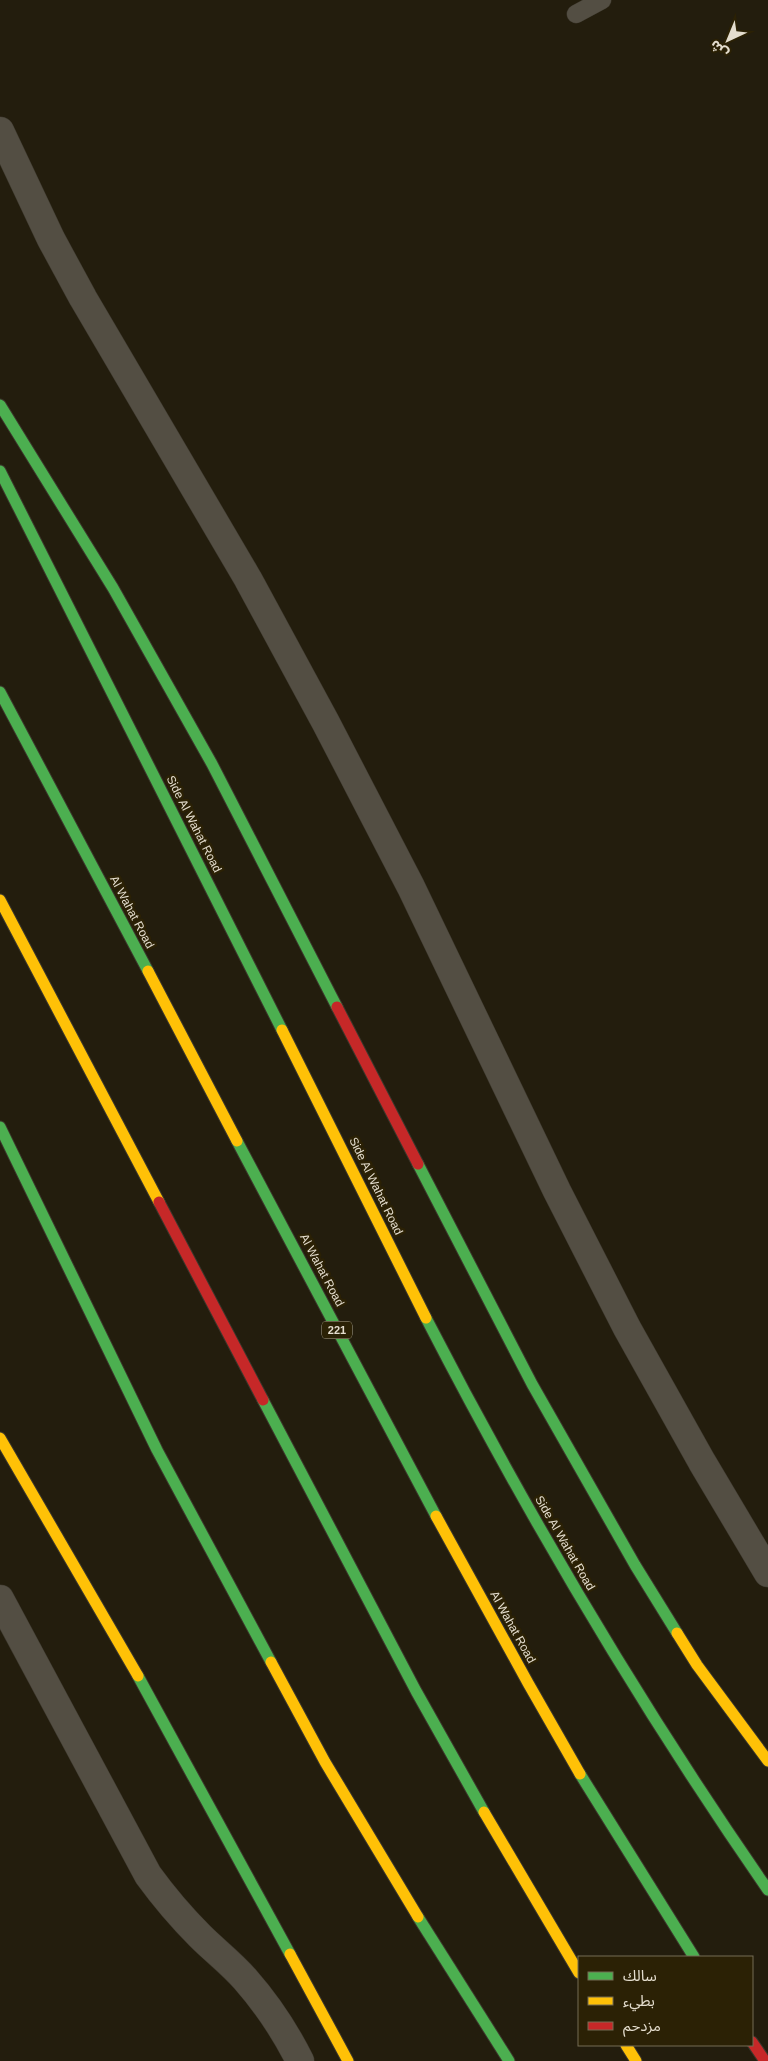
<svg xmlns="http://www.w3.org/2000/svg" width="768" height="2061" font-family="Arial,'Noto Sans Arabic',sans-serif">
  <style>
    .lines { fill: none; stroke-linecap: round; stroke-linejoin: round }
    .lane-casing { stroke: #3c372c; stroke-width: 19 }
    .street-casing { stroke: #3c372c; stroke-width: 29 }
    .fast-casing { stroke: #3c372c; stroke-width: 13 }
    .slow-casing { stroke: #3c372c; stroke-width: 13 }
    .jam-casing { stroke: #3c372c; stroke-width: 13 }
    .lane { stroke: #534e43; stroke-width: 18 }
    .street { stroke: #534e43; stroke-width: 28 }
    .fast { stroke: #4caf50; stroke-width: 11 }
    .slow { stroke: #ffc107; stroke-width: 11 }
    .jam { stroke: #c62828; stroke-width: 11 }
    .labels { text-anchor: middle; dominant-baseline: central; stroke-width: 5; stroke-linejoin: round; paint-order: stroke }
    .shield { fill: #2b2105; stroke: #aca592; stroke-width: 1 }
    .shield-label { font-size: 11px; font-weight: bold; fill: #e4ddce }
    .street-label { font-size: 12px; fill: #e4ddce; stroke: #2b2105 }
  </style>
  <rect width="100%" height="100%" fill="#231d0d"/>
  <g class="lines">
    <g class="lane-casing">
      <path id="lane" d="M576,14L602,0"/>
    </g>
    <g class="street-casing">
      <g id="street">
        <path d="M0,131L51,239L83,298L248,579L326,723L411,887L557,1191L627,1328L702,1462L768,1573"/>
        <path d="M0,1599L148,1875C164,1897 181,1917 200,1936C215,1951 231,1963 245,1979C267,2004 285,2031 300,2061"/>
      </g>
    </g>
    <g class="fast-casing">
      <g id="fast">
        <path d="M0,405L113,588L212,764L337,1007"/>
        <path d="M0,471L282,1030"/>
        <path d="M0,692L148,971"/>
        <path d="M0,1127L157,1450L271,1662"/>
        <path d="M237,1141L436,1516"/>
        <path d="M418,1164L532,1384L635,1565L677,1633"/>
        <path d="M426,1318C528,1516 641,1707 768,1890"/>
        <path d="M263,1400L416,1691L484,1812"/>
        <path d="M138,1676L290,1954"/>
        <path d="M580,1774L694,1957"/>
        <path d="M418,1917L509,2061"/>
      </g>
    </g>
    <g class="slow-casing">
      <g id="slow">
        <path d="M0,900L159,1202"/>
        <path d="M148,971L237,1141"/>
        <path d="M282,1030L426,1318"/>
        <path d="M0,1438L138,1676"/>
        <path d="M436,1516L528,1683L580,1774"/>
        <path d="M677,1633L697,1665L768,1761"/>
        <path d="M271,1662L325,1762L418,1917"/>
        <path d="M484,1812L579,1973"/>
        <path d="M290,1954L348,2061"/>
        <path d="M626,2045L636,2061"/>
      </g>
    </g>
    <g class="jam-casing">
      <g id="jam">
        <path d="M337,1007L418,1164"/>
        <path d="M159,1202L263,1400"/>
        <path d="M752,2042L765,2061"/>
      </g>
    </g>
    <use href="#lane" class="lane"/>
    <use href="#street" class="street"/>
    <use href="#fast" class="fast"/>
    <use href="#slow" class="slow"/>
    <use href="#jam" class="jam"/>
  </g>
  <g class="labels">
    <rect class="shield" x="322" y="1321.5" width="30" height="17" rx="4"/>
    <g class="shield-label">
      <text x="337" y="1330">221</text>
    </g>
    <g class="street-label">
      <text transform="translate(194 824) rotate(63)">Side Al Wahat Road</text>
      <text transform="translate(132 912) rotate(62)">Al Wahat Road</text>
      <text transform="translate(376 1186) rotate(64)">Side Al Wahat Road</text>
      <text transform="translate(322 1270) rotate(62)">Al Wahat Road</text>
      <text transform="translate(565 1543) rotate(60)">Side Al Wahat Road</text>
      <text transform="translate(513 1627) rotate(61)">Al Wahat Road</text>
    </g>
  </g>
  <rect x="578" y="1956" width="175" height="90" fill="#2b2105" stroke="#756c55"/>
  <rect x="588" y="1972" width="25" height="8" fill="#4caf50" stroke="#756c55"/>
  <text x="623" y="1981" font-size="15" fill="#e4ddce">سالك</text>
  <rect x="588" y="1997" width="25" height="8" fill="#ffc107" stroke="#756c55"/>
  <text x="623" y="2006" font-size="15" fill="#e4ddce">بطيء</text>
  <rect x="588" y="2022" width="25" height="8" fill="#c62828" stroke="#756c55"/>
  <text x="623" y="2031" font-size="15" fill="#e4ddce">مزدحم</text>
  <g transform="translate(728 40) rotate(224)" stroke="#2b2105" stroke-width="4" paint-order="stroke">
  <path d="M0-4L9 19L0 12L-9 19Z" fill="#e4ddce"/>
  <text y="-8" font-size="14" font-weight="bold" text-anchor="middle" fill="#e4ddce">ش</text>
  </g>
</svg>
